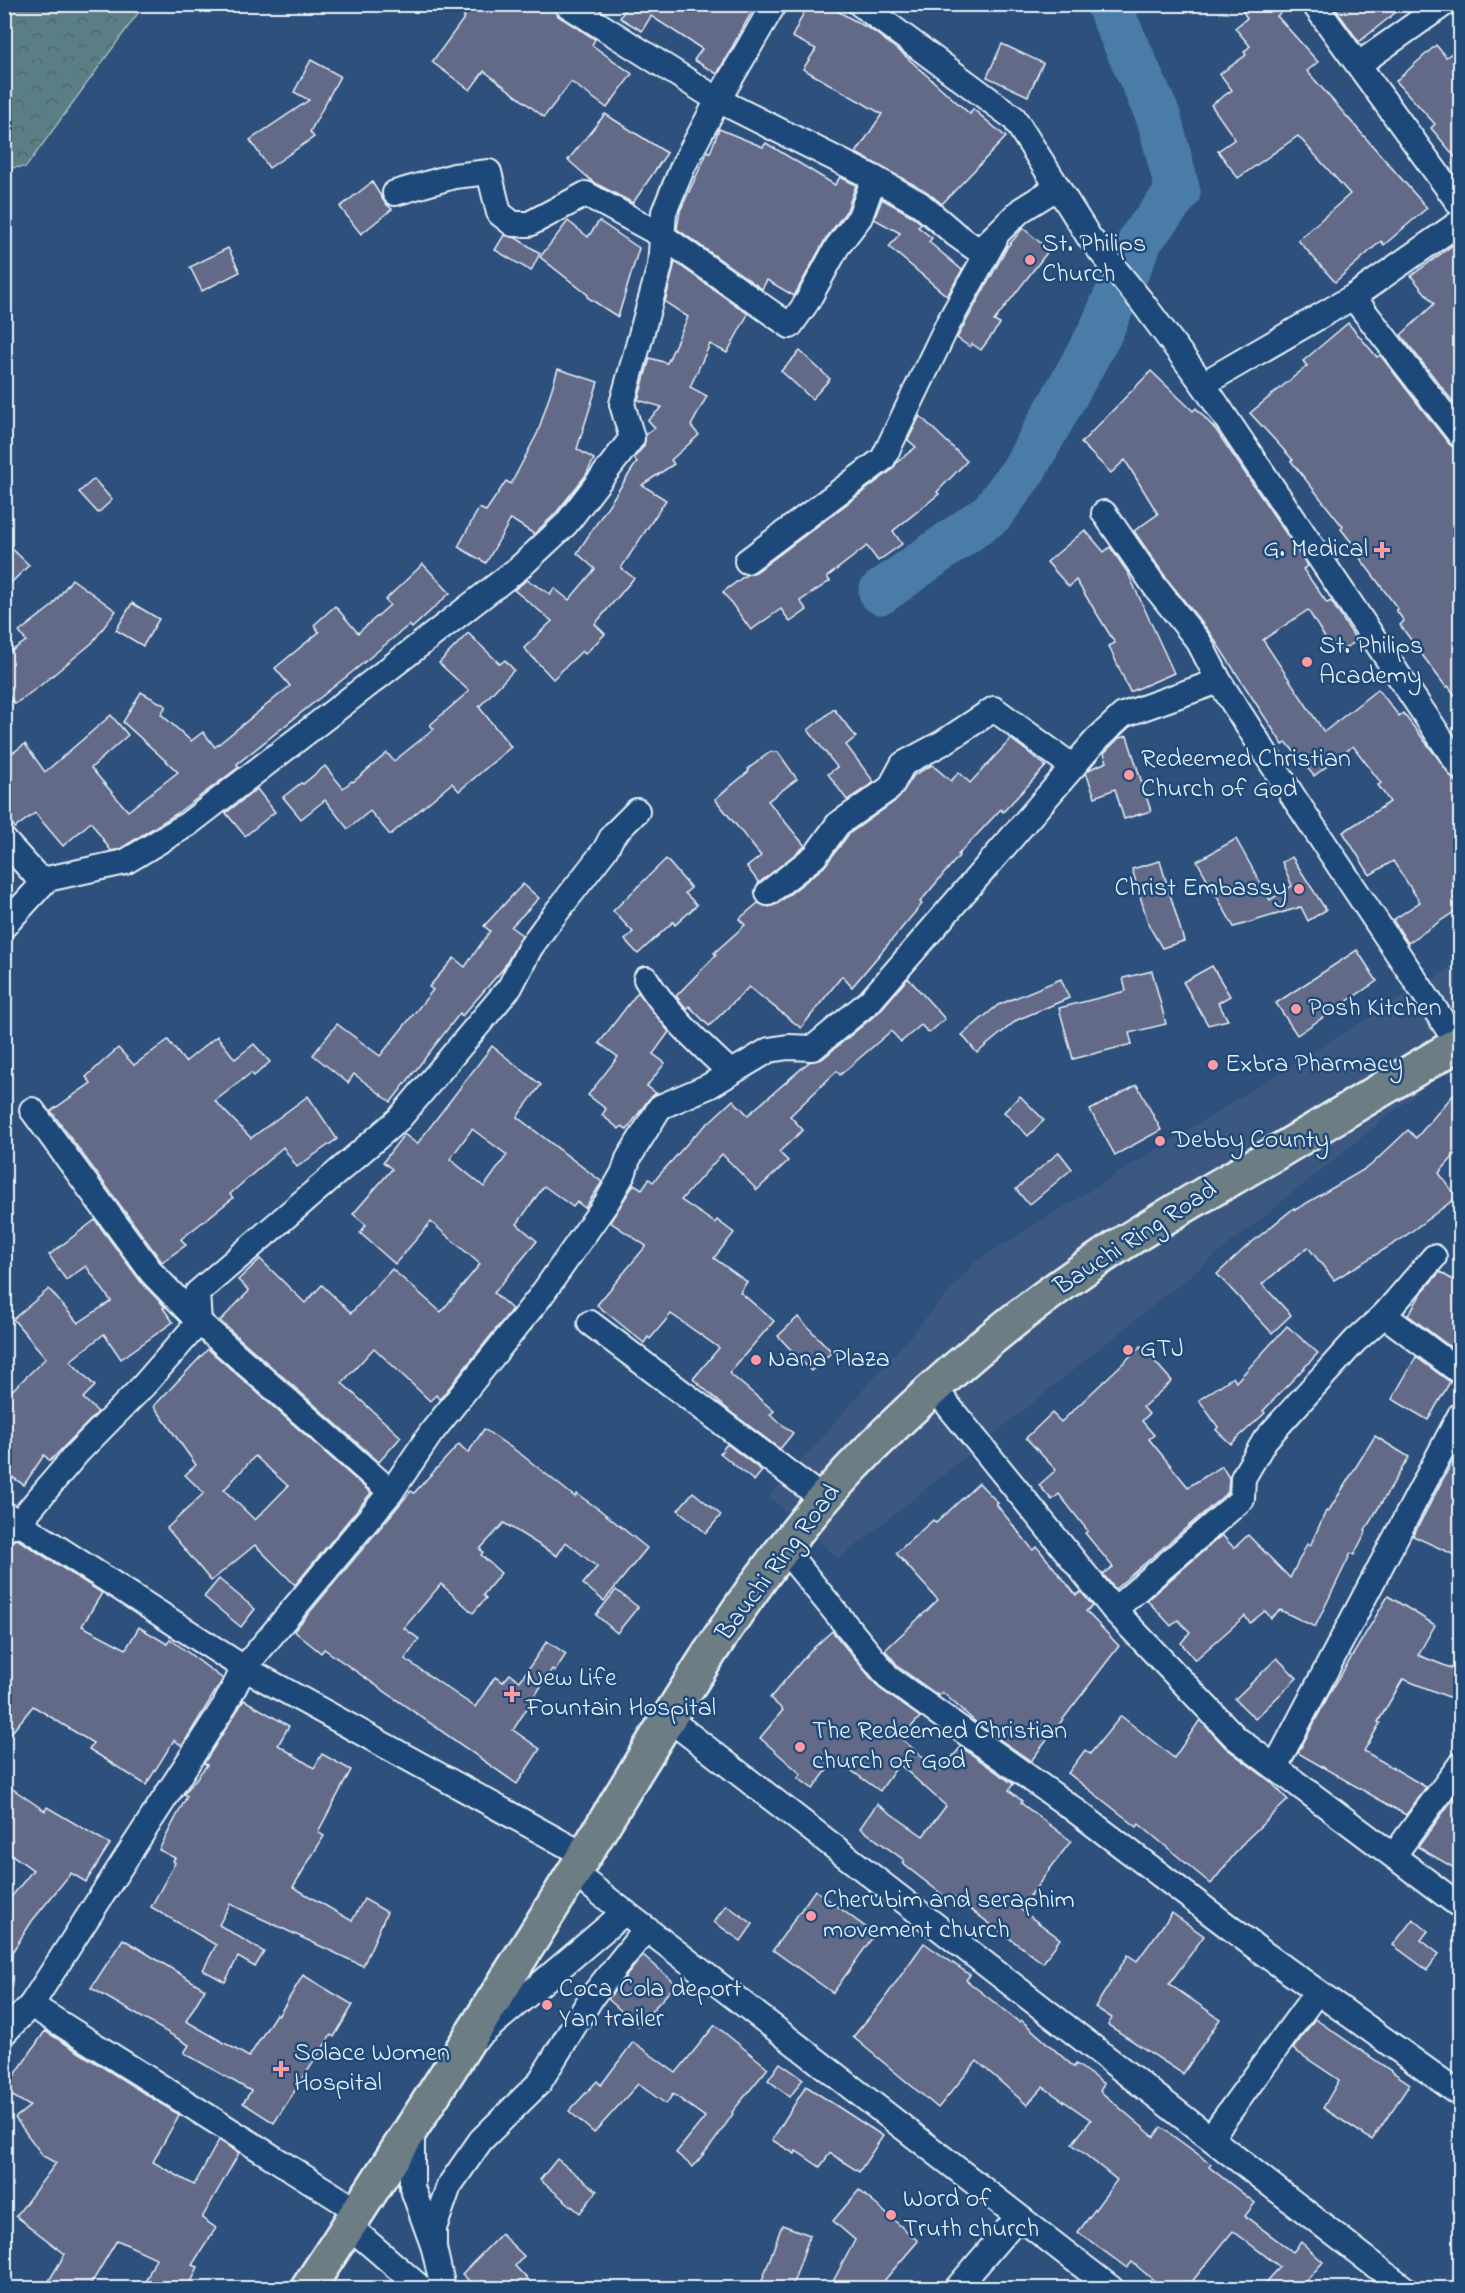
<svg xmlns="http://www.w3.org/2000/svg" width="1465" height="2293" font-family="'Indie Flower',sans-serif">
  <style>
    .built { fill: #3d5880 }
    .forest { fill: url(#forest-crowns); stroke: #a1b8be; stroke-width: 1.5 }
    .lines { fill: none; stroke-linecap: round; stroke-linejoin: round }
    .river { stroke: #497ca6; stroke-width: 45 }
    .building { fill: #636a88; stroke: #e8f1f8; stroke-width: 1.5; fill-rule: evenodd }
    .minor-casing { stroke: #e8f1f8; stroke-width: 28 }
    .primary-casing { stroke: #e8f1f8; stroke-width: 38 }
    .minor { stroke: #1f4a7a; stroke-width: 24 }
    .primary { stroke: #6c7e84; stroke-width: 33 }
    .poi-dot { fill: #ff9aa2; stroke: #1f4a7a; stroke-width: 2 }
    .labels { text-anchor: middle; dominant-baseline: central; stroke-width: 5; stroke-linejoin: round; paint-order: stroke }
    .poi-label { font-size: 26px; fill: #e8f1f8; stroke: #1f4a7a; text-anchor: start }
    .street-label { font-size: 26px; fill: #e8f1f8; stroke: #1f4a7a }
  </style>
  <defs>
    <pattern id="forest-crowns" width="20" height="18" patternUnits="userSpaceOnUse" patternTransform="scale(1.5)"><rect width="20" height="18" fill="#5a7e83"/><path d="M2 6a3 3 0 1 1 6 0M12 15a3 3 0 1 1 6 0" fill="none" stroke="#516669"/></pattern>
  </defs>
  <rect width="100%" height="100%" fill="#2d507d"/>
  <filter id="ink" filterUnits="userSpaceOnUse"><feTurbulence type="fractalNoise" baseFrequency=".0167" numOctaves="2"/><feDisplacementMap in="SourceGraphic" scale="12" xChannelSelector="R" yChannelSelector="G"/><feConvolveMatrix kernelMatrix="1 2 1 2 8 2 1 2 1" color-interpolation-filters="sRGB"/></filter>
  <g filter="url(#ink)">
    <path class="built" d="M1460,961V1081L1444,1071L839,1559L769,1497L975,1262Z"/>
    <path class="forest" d="M4,5H144L26,167L5,168Z"/>
    <g class="lines">
      <path class="river" d="M881,592L992,513L1023,471L1100,333L1141,239L1178,192L1159,118L1108,4"/>
    </g>
    <g class="building">
      <path d="M447,4H552L558,16L595,39L592,45L632,74L607,108L571,82L544,117L484,71L470,90L432,62L465,17Z"/>
      <path d="M628,4H756L717,74L694,60L702,49L651,16L642,31L620,18Z"/>
      <path d="M808,4H825L873,31L903,54L970,114L973,109L1006,137L942,204L927,192L856,153L882,114L803,69L816,49L792,37Z"/>
      <path d="M1238,4H1290L1277,16L1318,62L1307,71L1427,208L1384,245L1381,241L1335,282L1298,240L1350,194L1298,136L1238,178L1218,151L1235,139L1211,105L1232,90L1220,74L1246,55L1244,52L1250,46L1235,28L1247,18Z"/>
      <path d="M1332,4H1406L1359,42Z"/>
      <path d="M1002,44L1043,63L1028,96L987,77Z"/>
      <path d="M1436,45L1446,57L1461,47V164L1431,128L1435,124L1396,81Z"/>
      <path d="M311,60L340,76L310,132L314,137L269,168L250,140L309,100L294,92Z"/>
      <path d="M605,114L667,153L633,203L593,182L568,160Z"/>
      <path d="M719,129L763,147L766,143L835,185L840,177L856,185L847,210L825,240L794,296L767,280L762,289L677,229L680,211L708,151L710,153Z"/>
      <path d="M372,182L385,203L392,209L361,234L340,207Z"/>
      <path d="M882,199L912,216L922,224L918,227L932,238L929,242L962,270L947,296L889,247L900,233L874,219Z"/>
      <path d="M568,221L588,237L599,221L639,248L618,317L587,297L588,295L540,257Z"/>
      <path d="M1023,228L1049,250L994,321L1000,324L981,350L972,344L970,347L957,338L1008,246Z"/>
      <path d="M504,235L516,238L540,253L531,271L495,250Z"/>
      <path d="M1461,239V412L1401,335L1434,304L1411,276Z"/>
      <path d="M228,248L240,272L202,291L190,267Z"/>
      <path d="M675,262L748,314L727,353L710,344L690,387L707,396L691,426L699,435L671,460L674,464L642,485L666,500L621,568L634,578L595,624L605,634L585,654L582,651L553,679L524,648L552,621L514,590L527,580L550,594L554,588L569,600L595,569L577,553L637,462L634,458L644,446L646,434L655,428L648,420L662,407L638,400L650,358L667,363L688,317L665,302Z"/>
      <path d="M1348,323L1377,357L1380,355L1449,444L1454,448L1461,449V703L1448,686L1446,687L1400,625L1404,621L1396,610L1398,609L1357,554L1359,552L1341,529L1343,527L1291,461L1293,460L1250,413L1307,366L1303,361Z"/>
      <path d="M800,351L830,379L812,399L781,371Z"/>
      <path d="M558,369L598,382L577,449L594,459L586,475L555,514L534,534L511,519L486,563L458,547L479,508L486,511L506,481L511,484L538,432Z"/>
      <path d="M1151,371L1193,411L1196,408L1216,430L1308,566L1303,569L1327,603L1331,601L1357,641L1335,654L1308,610L1263,640L1324,732L1378,689L1399,716L1403,713L1461,788V907L1408,943L1393,920L1420,902L1393,861L1370,875L1343,832L1390,802L1378,785L1381,783L1353,746L1314,776L1287,743L1283,745L1210,633L1167,579L1134,531L1158,514L1125,460L1111,473L1081,443Z"/>
      <path d="M920,416L967,461L937,492L939,494L893,531L902,544L878,561L867,546L827,577L830,581L800,601L807,610L790,622L781,609L751,630L723,592L746,575L756,572L892,470L898,461L916,447L908,440Z"/>
      <path d="M94,479L112,500L98,513L79,492Z"/>
      <path d="M1085,530L1104,552L1110,547L1128,573L1174,673L1130,692L1109,646L1115,643L1076,580L1069,587L1047,562Z"/>
      <path d="M4,541L29,565L4,590Z"/>
      <path d="M423,564L450,593L412,628L409,625L356,669L237,764L239,767L176,814L120,849L111,851L91,822L63,846L35,813L15,828L4,813V759L25,744L45,772L111,715L128,735L91,768L128,811L178,772L123,722L141,692L166,706L161,714L191,741L203,732L215,747L290,686L275,668L319,632L314,625L335,606L358,633L390,605L385,600Z"/>
      <path d="M72,579L116,611L92,643L41,685L15,704L4,689V656L26,641L19,632L51,607Z"/>
      <path d="M132,603L159,619L143,646L116,630Z"/>
      <path d="M468,633L500,664L505,660L514,670L479,707L511,747L459,791L452,783L390,835L370,811L348,829L325,800L301,819L283,797L301,783L303,784L325,766L343,788L352,781L353,782L387,753L394,761L434,729L430,725L469,691L439,663Z"/>
      <path d="M834,709L856,737L846,745L874,782L847,800L828,774L837,767L808,730Z"/>
      <path d="M1127,736L1151,811L1124,819L1115,789L1095,797L1086,773L1090,769L1107,762L1104,753L1119,738Z"/>
      <path d="M1011,739L1046,766L1003,812L1001,809L958,855L959,856L920,902L922,904L852,987L842,976L801,1028L749,987L709,1026L689,1006L687,1009L676,996L716,955L714,953L745,925L739,919L758,903L769,907L777,904L824,867L849,834L898,799L914,775L932,765L951,781L959,772L970,783Z"/>
      <path d="M770,752H778L797,779L768,801L805,846L759,883L747,867L761,856L715,799L749,771L748,769Z"/>
      <path d="M257,789L275,812L245,836L226,813Z"/>
      <path d="M1236,839L1270,900L1292,886L1282,862L1292,857L1326,910L1308,921L1301,907L1234,927L1197,861Z"/>
      <path d="M666,859L691,888L685,893L697,905L675,925L673,922L638,954L625,940L633,932L613,911Z"/>
      <path d="M1160,861L1184,941L1162,948L1149,926L1132,869Z"/>
      <path d="M523,884L539,898L511,927L522,935L503,969L462,1016L460,1013L391,1102L354,1074L348,1083L313,1055L337,1024L380,1056L433,990L429,987L454,958L465,967L490,931L484,926Z"/>
      <path d="M1357,950L1377,981L1297,1035L1276,1003Z"/>
      <path d="M1212,966L1230,996L1218,1003L1228,1020L1208,1025L1183,982Z"/>
      <path d="M1152,971L1166,1024L1129,1033L1132,1044L1073,1059L1059,1008L1126,991L1123,978Z"/>
      <path d="M908,978L945,1019L929,1033L921,1025L901,1042L891,1031L840,1075L837,1071L790,1116L803,1130L779,1152L788,1161L757,1190L722,1154L681,1200L715,1223L717,1220L734,1233L714,1258L747,1282L740,1292L774,1321L729,1373L774,1411L770,1415L793,1433L780,1449L732,1413L693,1379L719,1348L671,1314L650,1339L648,1337L644,1343L597,1305L646,1246L610,1222L634,1184L642,1189L649,1179L653,1182L693,1137L733,1100L748,1115L809,1062L822,1059L879,1012Z"/>
      <path d="M1061,979L1069,998L1017,1020L977,1053L962,1035L998,1005Z"/>
      <path d="M638,992L669,1032L653,1054L665,1063L647,1086L656,1093L648,1100L627,1130L622,1126L619,1129L602,1115L606,1109L588,1095L618,1057L599,1043Z"/>
      <path d="M217,1036L235,1059L254,1044L270,1062L254,1076L251,1073L215,1101L251,1138L308,1096L337,1139L297,1167L283,1147L230,1194L233,1198L181,1239L186,1245L162,1262L51,1111L91,1083L86,1077L118,1048L134,1065L168,1040L185,1062Z"/>
      <path d="M492,1046L541,1085L517,1117L602,1182L585,1208L577,1202L573,1207L544,1186L517,1224L537,1241L494,1293L512,1309L440,1399L436,1395L430,1401L374,1348L342,1383L401,1437L379,1462L220,1321L249,1291L238,1280L260,1259L305,1303L322,1285L351,1313L392,1269L441,1312L480,1264L431,1222L395,1264L360,1233L366,1225L353,1214L392,1169L383,1162L404,1134L417,1144ZM472,1129L507,1155L484,1187L450,1159Z"/>
      <path d="M1137,1085L1161,1130L1115,1155L1090,1110Z"/>
      <path d="M1461,1086V1148L1439,1173L1457,1197L1400,1240L1334,1280L1308,1247L1262,1284L1291,1315L1272,1333L1217,1274L1245,1248L1294,1208L1295,1210L1370,1166L1408,1130L1416,1138Z"/>
      <path d="M1020,1096L1044,1120L1028,1136L1004,1112Z"/>
      <path d="M1059,1152L1072,1169L1029,1205L1016,1189Z"/>
      <path d="M95,1220L141,1282L165,1307L163,1308L173,1322L121,1359L104,1334L70,1361L95,1386L83,1398L98,1412L50,1461L44,1455L24,1485L4,1472V1398L46,1358L13,1319L49,1289L78,1323L111,1301L86,1266L66,1280L49,1255Z"/>
      <path d="M1440,1272L1461,1285V1355L1408,1315L1423,1291Z"/>
      <path d="M798,1317L832,1352L811,1371L778,1336Z"/>
      <path d="M1287,1326L1318,1353L1263,1411L1265,1413L1231,1444L1216,1430L1218,1427L1199,1400L1233,1377L1236,1382Z"/>
      <path d="M1141,1346L1172,1381L1143,1407L1149,1414L1142,1421L1154,1435L1149,1439L1188,1487L1222,1466L1229,1478L1228,1492L1115,1589L1103,1574L1113,1567L1085,1533L1088,1531L1059,1494L1052,1500L1039,1485L1056,1470L1026,1438L1052,1413L1061,1422Z"/>
      <path d="M208,1349L371,1493L295,1585L255,1545L211,1581L167,1528L204,1493L185,1475L196,1465L154,1406ZM255,1456L288,1486L255,1520L224,1490Z"/>
      <path d="M1416,1357L1450,1382L1428,1420L1392,1399Z"/>
      <path d="M484,1429L522,1455L575,1497L577,1494L600,1510L647,1548L604,1601L583,1584L597,1567L566,1542L557,1556L504,1523L480,1549L483,1552L481,1555L501,1573L483,1595L486,1598L473,1613L441,1584L404,1628L419,1639L405,1659L475,1707L495,1677L503,1682L510,1674L520,1681L547,1641L566,1654L555,1671L552,1669L513,1730L540,1749L517,1784L324,1649L321,1653L294,1631L411,1491L414,1493L459,1444L468,1453Z"/>
      <path d="M1375,1436L1409,1457L1365,1530L1366,1531L1354,1555L1351,1553L1315,1627L1280,1610L1271,1618L1265,1611L1250,1623L1245,1616L1195,1660L1181,1643L1190,1632L1178,1620L1171,1626L1147,1600L1222,1535L1234,1548L1248,1535L1290,1578L1307,1544L1310,1546L1326,1511L1328,1512Z"/>
      <path d="M727,1444L762,1471L754,1481L720,1453Z"/>
      <path d="M1461,1445V1558L1413,1536Z"/>
      <path d="M979,1483L998,1503L996,1504L1033,1550L1037,1547L1076,1595L1081,1592L1093,1606L1086,1611L1119,1646L1031,1761L980,1726L942,1692L939,1696L900,1668L885,1650L938,1600L896,1553L933,1520L936,1523Z"/>
      <path d="M693,1492L721,1515L706,1533L678,1510Z"/>
      <path d="M17,1539L102,1593L82,1626L126,1649L139,1627L167,1644L170,1639L223,1679L182,1746L174,1740L146,1785L89,1749L93,1743L33,1706L4,1742V1544Z"/>
      <path d="M219,1579L255,1609L241,1627L204,1597Z"/>
      <path d="M616,1590L638,1607L617,1633L596,1615Z"/>
      <path d="M1388,1596L1435,1625L1418,1655L1461,1672V1702L1403,1679L1378,1722L1380,1723L1364,1751L1426,1787L1406,1815L1298,1753L1330,1693Z"/>
      <path d="M832,1631L879,1688L920,1717L901,1738L939,1772L961,1747L1013,1784L1009,1790L1022,1801L1021,1803L1071,1841L1020,1909L1060,1939L1043,1963L951,1895L948,1899L902,1863L904,1860L860,1828L877,1804L923,1836L946,1806L899,1764L880,1791L835,1759L813,1789L798,1778L801,1774L760,1738L783,1710L770,1698L809,1652Z"/>
      <path d="M1277,1658L1297,1678L1255,1719L1235,1699Z"/>
      <path d="M244,1700L289,1726L278,1745L314,1768L322,1754L351,1770L318,1832L324,1836L293,1887L352,1921L364,1899L387,1912L363,1966L230,1904L219,1925L264,1952L255,1967L238,1957L225,1982L203,1970L216,1945L151,1907L175,1863L173,1861L175,1858L159,1850L187,1796L184,1794L207,1765L204,1763Z"/>
      <path d="M1121,1716L1174,1758L1200,1720L1226,1748L1271,1782L1288,1800L1245,1841L1211,1884L1139,1824L1137,1827L1068,1773L1085,1750L1090,1754Z"/>
      <path d="M4,1783L45,1811L47,1807L110,1844L86,1882L71,1873L32,1921L4,1965V1906L33,1870L4,1849Z"/>
      <path d="M1461,1788V1872L1418,1847Z"/>
      <path d="M815,1890L875,1934L833,1993L773,1950Z"/>
      <path d="M726,1905L753,1924L741,1941L714,1922Z"/>
      <path d="M1172,1913L1204,1936L1169,1984L1220,2019L1183,2074L1108,2025L1112,2018L1095,2007L1128,1955L1137,1961Z"/>
      <path d="M1413,1919L1428,1931L1421,1940L1439,1954L1427,1970L1393,1945Z"/>
      <path d="M123,1939L205,1989L186,2021L249,2057L276,2014L279,2015L303,1975L353,2005L334,2037L331,2035L274,2123L243,2103L251,2091L184,2053L189,2045L91,1988Z"/>
      <path d="M924,1943L970,1975L966,1980L1019,2022L1021,2020L1074,2067L1076,2064L1104,2084L1100,2091L1154,2137L1161,2127L1211,2164L1209,2167L1255,2203L1245,2216L1293,2252L1301,2242L1323,2262L1299,2289H1260L1280,2267L1233,2231L1186,2289H1164L1132,2262L1127,2268L1078,2232L1117,2180L1072,2144L1091,2120L1043,2087L1027,2105L977,2061L938,2108L853,2037L882,2002Z"/>
      <path d="M643,1955L676,1984L638,2026L608,1999Z"/>
      <path d="M1315,2019L1410,2084L1372,2140L1323,2108L1339,2080L1293,2049Z"/>
      <path d="M715,2025L768,2068L732,2112L733,2114L715,2140L693,2167L676,2153L705,2117L673,2094L666,2104L638,2084L594,2133L569,2111L597,2081L601,2085L633,2042L676,2073Z"/>
      <path d="M45,2031L179,2115L153,2162L194,2185L219,2140L239,2153L202,2218L216,2228L192,2265L198,2267L188,2289H142L156,2258L117,2240L88,2289H44L65,2254L16,2216L56,2163L43,2156L15,2118L30,2106L4,2091Z"/>
      <path d="M780,2063L803,2079L790,2097L768,2080Z"/>
      <path d="M806,2086L883,2136L859,2172L830,2153L820,2167L796,2151L795,2154L772,2140Z"/>
      <path d="M557,2159L597,2191L580,2213L540,2180Z"/>
      <path d="M859,2190L918,2241L877,2289H829L855,2240L833,2221Z"/>
      <path d="M782,2225L810,2235L791,2289H759Z"/>
      <path d="M501,2234L524,2256L515,2266L537,2289H478L462,2274Z"/>
    </g>
    <g class="lines">
      <g class="minor-casing">
        <g id="minor">
          <path d="M566,4L718,100L874,178L920,204L955,234L979,251L1021,210L1058,187"/>
          <path d="M860,4L1014,118L1089,237L1142,302L1203,384L1460,767"/>
          <path d="M1314,4L1460,205"/>
          <path d="M1359,64L1444,4"/>
          <path d="M395,193L454,176L489,172L499,213L513,224H529L586,194L661,235L790,326L807,302L837,247L860,217L874,178"/>
          <path d="M1353,297L1460,435"/>
          <path d="M1203,384L1353,297L1460,222"/>
          <path d="M1104,513L1156,588L1199,642L1219,681L1296,801L1460,1047"/>
          <path d="M747,561L883,459L948,324L995,239"/>
          <path d="M4,840L42,882L47,879"/>
          <path d="M768,893L815,856L838,824L890,788L903,764L944,742L994,709L1073,767"/>
          <path d="M4,926L47,879L125,862L188,824L519,568L566,524L632,438L622,404L660,266L664,212L684,164L718,100L774,4"/>
          <path d="M646,979C669,1016 700,1044 731,1073"/>
          <path d="M32,1110L152,1273L199,1322L391,1492"/>
          <path d="M1384,1315L1434,1257"/>
          <path d="M590,1323L823,1499"/>
          <path d="M934,1388L1114,1610L1236,1738L1460,1906"/>
          <path d="M5,1514L244,1668L584,1855"/>
          <path d="M4,1530L19,1522L78,1452L144,1385L199,1322L197,1293L399,1119L510,987L530,948L545,927L605,850L613,835L637,811"/>
          <path d="M784,1549L890,1679L1072,1808L1262,1952L1460,2094"/>
          <path d="M1114,1610L1242,1499L1243,1478L1265,1440L1355,1341L1384,1315L1460,1372"/>
          <path d="M669,1719L1404,2288"/>
          <path d="M1275,1767L1460,1415"/>
          <path d="M1394,1855L1460,1765"/>
          <path d="M574,1873L1111,2288"/>
          <path d="M31,2005L358,2211"/>
          <path d="M4,2033L31,2005L225,1705L244,1668L391,1492L431,1433L540,1297L607,1202L624,1172L628,1159L660,1107L709,1086L769,1050L788,1047L813,1048L870,1001L1097,739L1123,715L1219,681"/>
          <path d="M478,2037L625,1912"/>
          <path d="M412,2127V2187L434,2248L443,2288"/>
          <path d="M1211,2137L1317,1992"/>
          <path d="M349,2226L421,2288"/>
          <path d="M434,2248V2228L449,2186L481,2140L539,2083L593,1995L646,1929"/>
          <path d="M957,2288L1018,2217"/>
        </g>
      </g>
      <g class="primary-casing">
        <path id="primary" d="M308,2288C403,2143 497,1996 589,1848C672,1713 755,1564 868,1451C943,1375 1027,1305 1117,1247C1168,1214 1221,1185 1274,1154C1336,1117 1398,1079 1460,1043"/>
      </g>
      <use href="#minor" class="minor"/>
      <use href="#primary" class="primary"/>
    </g>
  </g>
  <g class="poi-dot">
    <circle cx="1030" cy="260" r="6"/>
    <path d="M1379 541h6v6h6v6h-6v6h-6v-6h-6v-6h6z"/>
    <circle cx="1307" cy="662" r="6"/>
    <circle cx="1129" cy="775" r="6"/>
    <circle cx="1299" cy="889" r="6"/>
    <circle cx="1296" cy="1009" r="6"/>
    <circle cx="1213" cy="1065" r="6"/>
    <circle cx="1160" cy="1141" r="6"/>
    <circle cx="1128" cy="1350" r="6"/>
    <circle cx="756" cy="1360" r="6"/>
    <path d="M509 1685h6v6h6v6h-6v6h-6v-6h-6v-6h6z"/>
    <circle cx="800" cy="1747" r="6"/>
    <circle cx="811" cy="1916" r="6"/>
    <circle cx="547" cy="2005" r="6"/>
    <path d="M278 2060h6v6h6v6h-6v6h-6v-6h-6v-6h6z"/>
    <circle cx="891" cy="2215" r="6"/>
  </g>
  <g class="labels">
    <g class="poi-label">
      <text x="1042" y="245">St. Philips<tspan x="1042" dy="30">Church</tspan></text>
      <text x="1368" y="550" text-anchor="end">G. Medical</text>
      <text x="1319" y="647">St. Philips<tspan x="1319" dy="30">Academy</tspan></text>
      <text x="1141" y="760">Redeemed Christian<tspan x="1141" dy="30">Church of God</tspan></text>
      <text x="1287" y="889" text-anchor="end">Christ Embassy</text>
      <text x="1308" y="1009">Posh Kitchen</text>
      <text x="1225" y="1065">Exbra Pharmacy</text>
      <text x="1172" y="1141">Debby County</text>
      <text x="1140" y="1350">GTJ</text>
      <text x="768" y="1360">Nana Plaza</text>
      <text x="526" y="1679">New Life<tspan x="526" dy="30">Fountain Hospital</tspan></text>
      <text x="812" y="1732">The Redeemed Christian<tspan x="812" dy="30">church of God</tspan></text>
      <text x="823" y="1901">Cherubim and seraphim<tspan x="823" dy="30">movement church</tspan></text>
      <text x="559" y="1990">Coca Cola deport<tspan x="559" dy="30">Yan trailer</tspan></text>
      <text x="294" y="2054">Solace Women<tspan x="294" dy="30">Hospital</tspan></text>
      <text x="903" y="2200">Word of<tspan x="903" dy="30">Truth church</tspan></text>
    </g>
    <g class="street-label">
      <text transform="translate(1136 1239) rotate(-33)">Bauchi Ring Road</text>
      <text transform="translate(779 1563) rotate(-53)">Bauchi Ring Road</text>
    </g>
  </g>
  <rect width="1465" height="2293" fill="none" stroke="#1f4a7a" stroke-width="24"/>
  <rect x="12" y="12" width="1441" height="2269" fill="none" stroke="#e8f1f8" stroke-width="2" filter="url(#ink)"/>
</svg>
